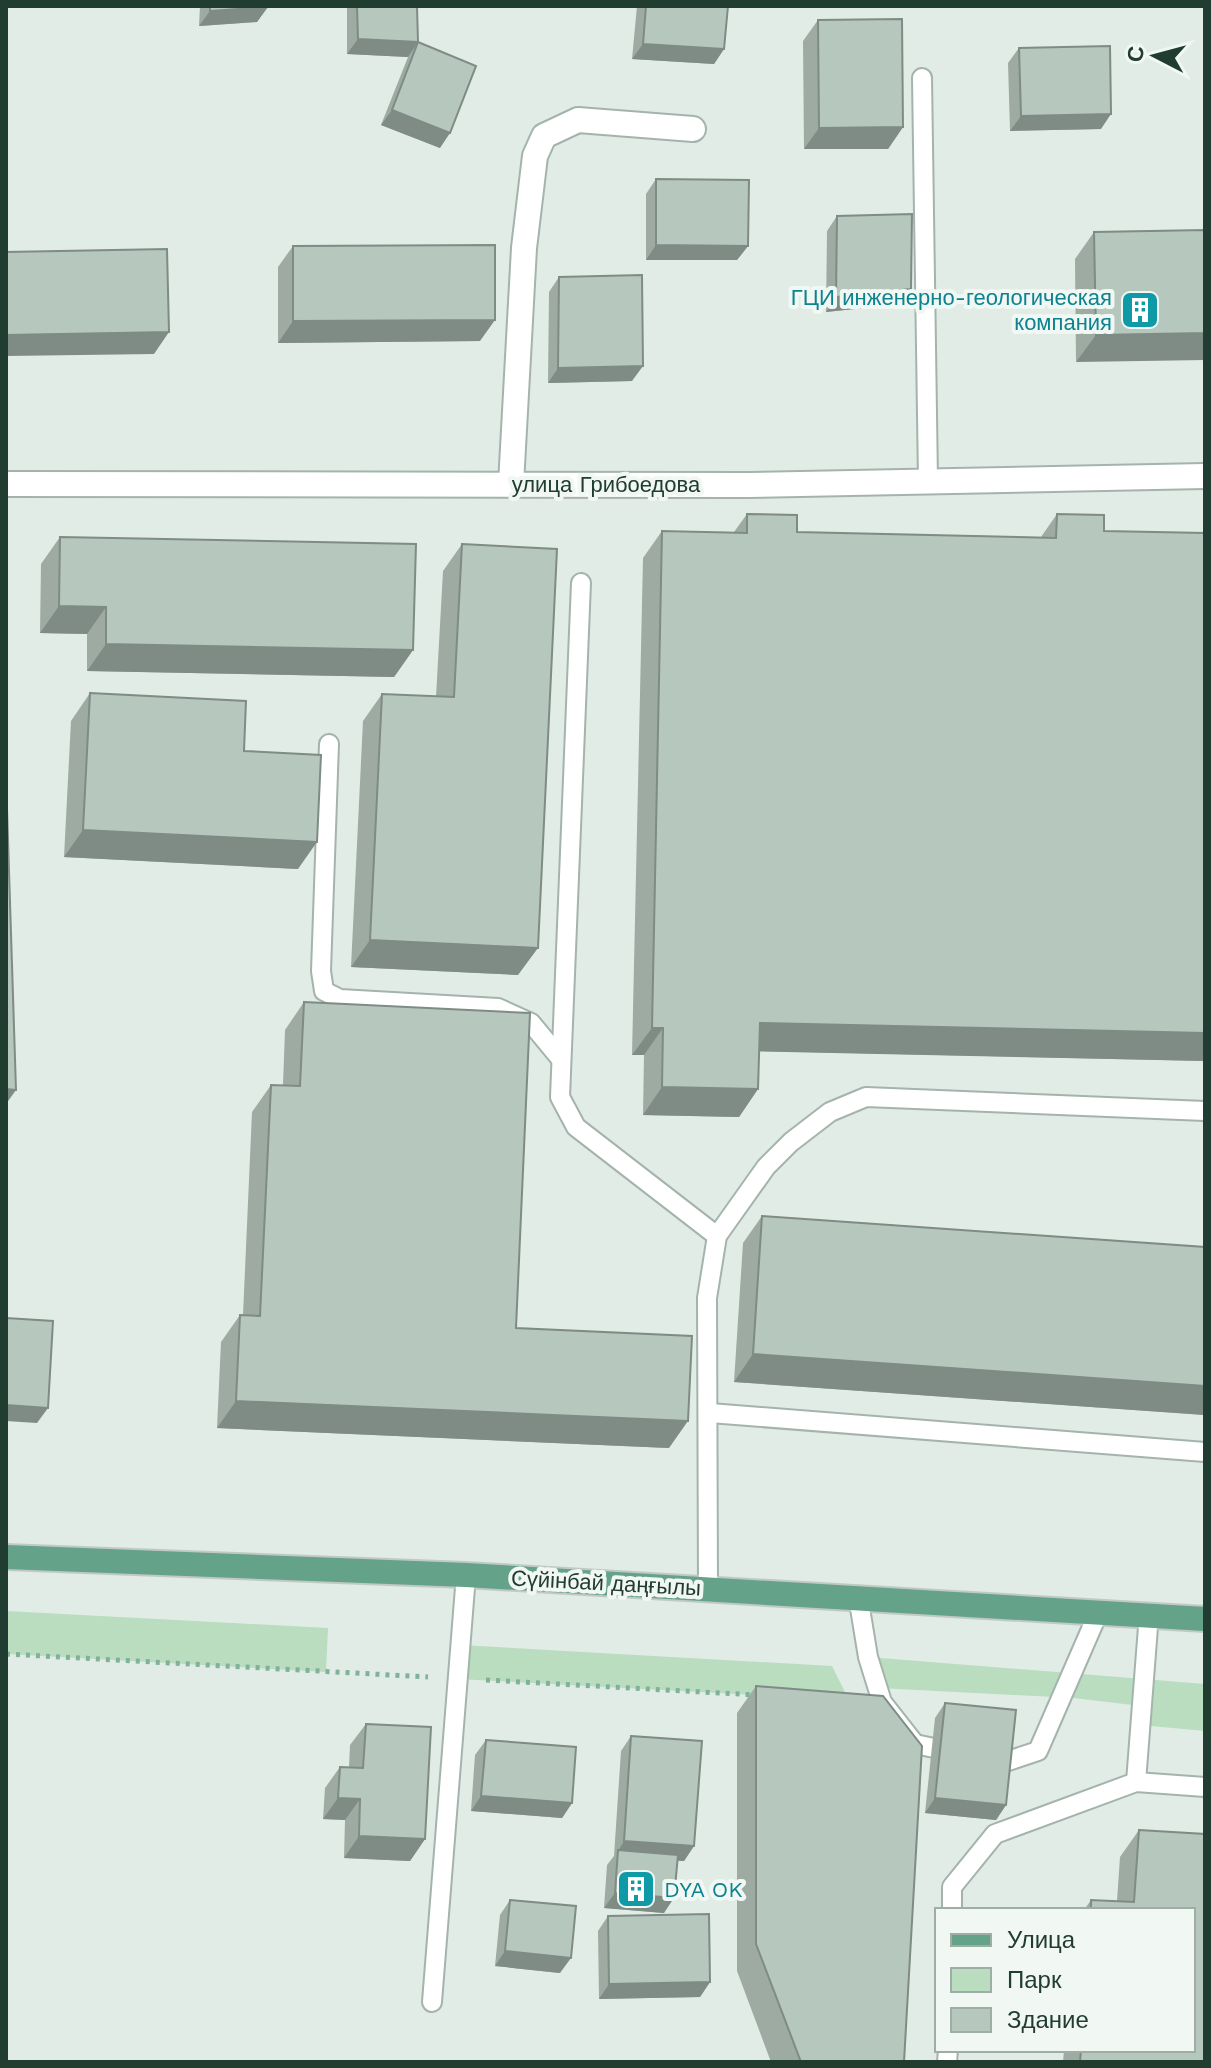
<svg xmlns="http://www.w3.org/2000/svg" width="1211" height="2068" font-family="'Work Sans',sans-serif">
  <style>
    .green { fill: #b9ddbe }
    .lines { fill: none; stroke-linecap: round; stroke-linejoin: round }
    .lane-casing { stroke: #a4b4ac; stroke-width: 22 }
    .street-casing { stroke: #a4b4ac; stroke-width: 28 }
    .primary-casing { stroke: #c1c9c6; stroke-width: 28 }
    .path { stroke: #81b09b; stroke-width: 5; stroke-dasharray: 4 6; stroke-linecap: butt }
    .lane { stroke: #fff; stroke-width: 18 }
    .street { stroke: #fff; stroke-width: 24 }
    .primary { stroke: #65a28a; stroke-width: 24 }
    .wall { fill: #9daba3 }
    .shaded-wall { fill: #7f8b85 }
    .building { fill: #b6c7be; stroke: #7f8b85; stroke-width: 2 }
    .labels { text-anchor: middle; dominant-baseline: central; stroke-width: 8; stroke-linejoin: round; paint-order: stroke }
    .culture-label { font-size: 22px; fill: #0d838f; stroke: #f1f8f4; text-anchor: end }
    .street-label { font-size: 22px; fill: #213d32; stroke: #f1f8f4 }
  </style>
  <rect width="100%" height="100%" fill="#e1ece6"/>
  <g class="green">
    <path d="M6,1611L328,1628L326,1672L6,1654Z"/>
    <path d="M461,1645L832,1666L849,1700L458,1679Z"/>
    <path d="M868,1657L1205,1684V1731L1140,1725L1141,1706L1074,1698L878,1688Z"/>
  </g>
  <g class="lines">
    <g class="lane-casing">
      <g id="lane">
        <path d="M922,78L928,481"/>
        <path d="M581,583L560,1097L576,1127L717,1236"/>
        <path d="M329,744L321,971L324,991L340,999L498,1008L531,1023L560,1058"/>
        <path d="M710,1413L1205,1452"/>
        <path d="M708,1589L707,1298L717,1236L766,1167L791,1142L830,1112L866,1097L1205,1111"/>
        <path d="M858,1596L868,1657L882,1702L915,1744L953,1752"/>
        <path d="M990,1760L1002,1763L1038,1751L1099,1611"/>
        <path d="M1136,1782L1149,1614"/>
        <path d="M952,1910V1887L995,1834L1136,1782L1205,1787"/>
        <path d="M432,2002L466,1575"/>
        <path d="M947,2062L948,2050"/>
      </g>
    </g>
    <g class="street-casing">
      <g id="street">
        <path d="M6,484L749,485L1205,476"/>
        <path d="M511,484L524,248L535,156L544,136L578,120L693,129"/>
      </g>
    </g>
    <g class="primary-casing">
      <path id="primary" d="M6,1557L466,1575L1205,1619"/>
    </g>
    <g class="path">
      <path d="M6,1654L428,1677"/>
      <path d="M486,1680L756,1695"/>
    </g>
    <use href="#lane" class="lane"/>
    <use href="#street" class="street"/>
    <use href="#primary" class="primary"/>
  </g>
  <g class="wall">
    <path d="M200,6H268L257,22L199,26Z"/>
    <path d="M347,6H417L418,42L440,148L381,125L408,57L347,54Z"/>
    <path d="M637,6H728L724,49L714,64L632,59Z"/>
    <path d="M818,20L903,127L888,149H804L803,41Z"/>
    <path d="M1019,48L1101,129L1010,131L1008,63Z"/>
    <path d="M656,179L748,246L737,260H646V194Z"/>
    <path d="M837,216L901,304L826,312L827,231Z"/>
    <path d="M1205,230L1076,362L1075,259L1094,232Z"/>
    <path d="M293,246L480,341L278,343V267Z"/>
    <path d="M559,277L632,381L548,383L549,292Z"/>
    <path d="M747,514L797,532L1041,537L1057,514L1104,531L1205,533V1061L759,1051L758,1089L739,1117L643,1115L644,1055H632L643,558L662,531L734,532Z"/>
    <path d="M60,537L413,650L394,677L87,671V634L40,633L41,564Z"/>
    <path d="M462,544L518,975L351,967L363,721L382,694L436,697L443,571Z"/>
    <path d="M90,693L244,751L298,869L64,857L71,721Z"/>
    <path d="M304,1002L516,1328L669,1448L217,1428L221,1342L240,1315H243L252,1112L271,1085H283L285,1030Z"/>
    <path d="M762,1216L1205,1247V1415L734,1382L743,1243Z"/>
    <path d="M756,1686L904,2062H771L737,1971V1713Z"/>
    <path d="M945,1703L1006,1805L996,1820L925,1813L935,1718Z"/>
    <path d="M366,1724L425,1839L410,1861L344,1858L345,1820L323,1819L325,1788L340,1767H349L350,1745Z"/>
    <path d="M631,1736L694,1846L684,1861H677L664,1913L604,1908L607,1865L614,1856L621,1751Z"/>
    <path d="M486,1740L572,1803L562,1818L471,1811L475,1755Z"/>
    <path d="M1139,1830L1205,1834V2062H1063L1064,2050H1193V1910H1084L1091,1900L1117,1901L1120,1857Z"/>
    <path d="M510,1900L560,1973L495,1966L500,1915Z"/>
    <path d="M608,1916L710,1982L700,1997L599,1999L598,1931Z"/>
  </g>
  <g class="shaded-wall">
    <path d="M268,7L257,22L199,26L210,11Z"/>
    <path d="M358,39L418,42L408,57L347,54Z"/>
    <path d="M643,44L724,49L714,64L632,59Z"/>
    <path d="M392,110L450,133L440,148L381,125Z"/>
    <path d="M1111,114L1101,129L1010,131L1021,116Z"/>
    <path d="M903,127L888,149H804L819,128Z"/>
    <path d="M656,245L748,246L737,260H646Z"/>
    <path d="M911,289L901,304L826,312L836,297Z"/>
    <path d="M495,320L480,341L278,343L293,321Z"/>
    <path d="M169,332L154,354L6,356V335Z"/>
    <path d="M1205,333V360L1076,362L1096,335Z"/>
    <path d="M643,366L632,381L548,383L558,368Z"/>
    <path d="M59,606L106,607L87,634L40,633Z"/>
    <path d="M106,644L413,650L394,677L87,671Z"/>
    <path d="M83,830L317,842L298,869L64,857Z"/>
    <path d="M370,940L538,948L518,975L351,967Z"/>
    <path d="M760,1023L1205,1033V1061L741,1051Z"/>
    <path d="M652,1028H663L644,1055H632Z"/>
    <path d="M662,1087L758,1089L739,1117L643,1115Z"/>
    <path d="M6,1089L16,1090L6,1104Z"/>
    <path d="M753,1354L1205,1386V1415L734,1382Z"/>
    <path d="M236,1401L688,1421L669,1448L217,1428Z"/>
    <path d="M6,1405L48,1408L37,1423L6,1421Z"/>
    <path d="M481,1796L572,1803L562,1818L471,1811Z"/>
    <path d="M338,1798L360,1799L345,1820L323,1819Z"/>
    <path d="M935,1798L1006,1805L996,1820L925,1813Z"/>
    <path d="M359,1836L425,1839L410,1861L344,1858Z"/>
    <path d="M624,1841L694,1846L684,1861L617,1857L618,1851Z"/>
    <path d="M615,1893L674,1898L664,1913L604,1908Z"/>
    <path d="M505,1951L571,1958L560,1973L495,1966Z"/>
    <path d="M710,1982L700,1997L599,1999L609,1984Z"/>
  </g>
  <g class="building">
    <path d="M210,6H268V7L210,11Z"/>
    <path d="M357,6H417L418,42L358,39Z"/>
    <path d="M646,6H728L724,49L643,44Z"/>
    <path d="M902,19L903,127L819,128L818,20Z"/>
    <path d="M418,42L476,66L450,133L392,110Z"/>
    <path d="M1110,46L1111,114L1021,116L1019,48Z"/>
    <path d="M656,179L749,180L748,246L656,245Z"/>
    <path d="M912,214L911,289L836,297L837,216Z"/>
    <path d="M1205,230V333L1096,335L1094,232Z"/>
    <path d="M495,245V320L293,321V246Z"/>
    <path d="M167,249L169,332L6,335V252Z"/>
    <path d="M642,275L643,366L558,368L559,277Z"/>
    <path d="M747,514L797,515V532L1056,538L1057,514L1104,515V531L1205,533V1033L760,1023L758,1089L662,1087L663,1028H652L662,531L747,533Z"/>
    <path d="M60,537L416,544L413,650L106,644V607L59,606Z"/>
    <path d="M462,544L557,549L538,948L370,940L382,694L454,697Z"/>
    <path d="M90,693L246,701L244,751L321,755L317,842L83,830Z"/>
    <path d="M6,777L16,1090L6,1089Z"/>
    <path d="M304,1002L530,1013L516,1328L692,1336L688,1421L236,1401L240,1315L260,1316L271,1085L300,1086Z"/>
    <path d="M762,1216L1205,1247V1386L753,1354Z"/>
    <path d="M6,1318L53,1321L48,1408L6,1405Z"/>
    <path d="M756,1686L883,1696L922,1746L904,2062H801L756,1944Z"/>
    <path d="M945,1703L1016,1710L1006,1805L935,1798Z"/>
    <path d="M366,1724L431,1727L425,1839L359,1836L360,1799L338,1798L340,1767L363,1768Z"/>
    <path d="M631,1736L702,1741L694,1846L624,1841Z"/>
    <path d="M486,1740L576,1747L572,1803L481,1796Z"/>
    <path d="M1139,1830L1205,1834V2062H1080L1081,2050H1193V1910H1091V1900L1134,1902Z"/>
    <path d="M618,1850L678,1855L674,1898L615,1893Z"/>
    <path d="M510,1900L576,1906L571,1958L505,1951Z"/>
    <path d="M709,1914L710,1982L609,1984L608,1916Z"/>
  </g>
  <defs>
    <g id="building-square" transform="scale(2)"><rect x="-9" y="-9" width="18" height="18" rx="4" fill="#0f9aa8" stroke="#f1f8f4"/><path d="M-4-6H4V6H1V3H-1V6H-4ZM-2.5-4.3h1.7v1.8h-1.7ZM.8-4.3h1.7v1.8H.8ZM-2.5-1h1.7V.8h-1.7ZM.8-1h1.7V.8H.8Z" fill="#fff"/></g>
  </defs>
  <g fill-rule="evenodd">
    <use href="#building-square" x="1140" y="310"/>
    <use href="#building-square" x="636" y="1889"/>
  </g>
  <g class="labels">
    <g class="culture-label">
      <text x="1112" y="297">ГЦИ инженерно-геологическая<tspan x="1112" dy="25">компания</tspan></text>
      <text x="664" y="1889" text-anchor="start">DYA OK</text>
    </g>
    <g class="street-label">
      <text x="606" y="484">улица Грибоедова</text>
      <text transform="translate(606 1583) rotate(3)">Сүйінбай даңғылы</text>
    </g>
  </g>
  <rect width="1211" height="2068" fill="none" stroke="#213d32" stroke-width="16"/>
  <rect x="935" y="1908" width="260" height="144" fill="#f1f8f4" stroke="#9eada6" stroke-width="2"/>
  <rect x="951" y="1934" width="40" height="12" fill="#65a28a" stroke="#9eada6" stroke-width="2"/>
  <text x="1007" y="1948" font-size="24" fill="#213d32">Улица</text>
  <rect x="951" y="1968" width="40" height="24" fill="#b9ddbe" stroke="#9eada6" stroke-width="2"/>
  <text x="1007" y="1988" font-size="24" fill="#213d32">Парк</text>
  <rect x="951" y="2008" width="40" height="24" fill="#b6c7be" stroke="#9eada6" stroke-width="2"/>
  <text x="1007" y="2028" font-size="24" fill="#213d32">Здание</text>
  <g transform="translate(1155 56) rotate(276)" stroke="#f1f8f4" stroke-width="6" paint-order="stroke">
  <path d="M0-6L14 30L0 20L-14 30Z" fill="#213d32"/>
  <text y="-12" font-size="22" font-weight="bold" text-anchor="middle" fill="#213d32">С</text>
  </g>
</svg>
